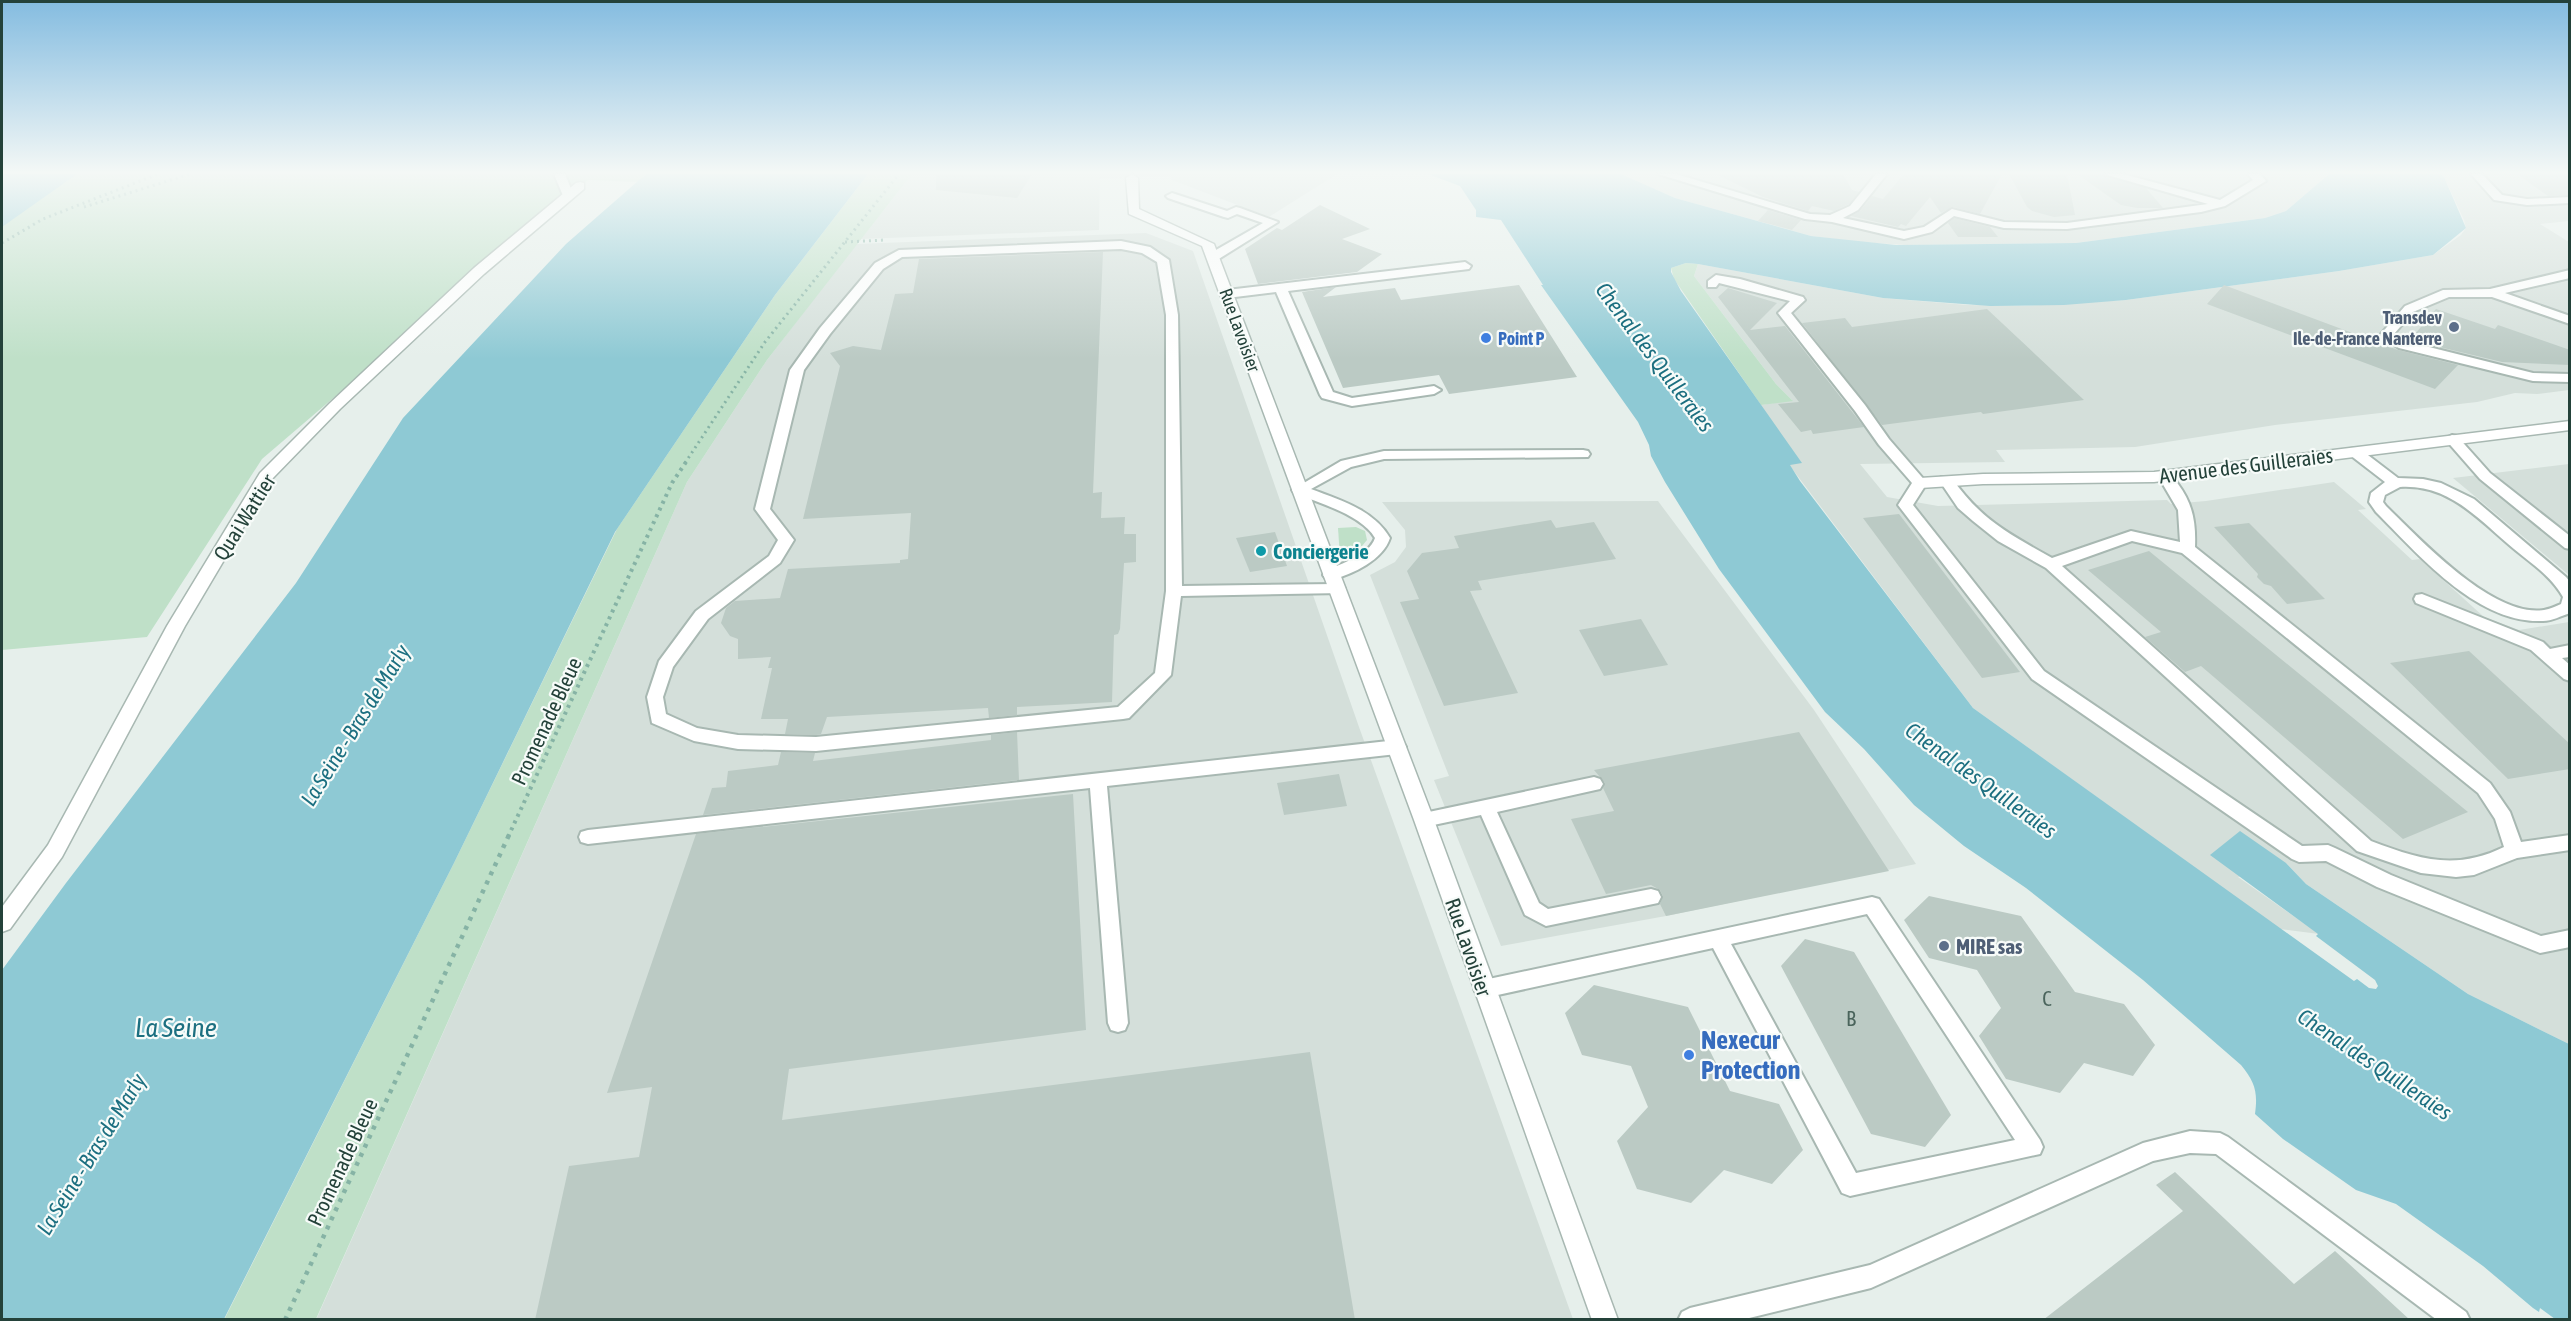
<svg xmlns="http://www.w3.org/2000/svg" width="2571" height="1321" font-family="'Asap Condensed',sans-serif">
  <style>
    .built { fill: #d4dfda }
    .green { fill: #bfe0c8 }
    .water { fill: #8ec9d4 }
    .building { fill: #bbcac4 }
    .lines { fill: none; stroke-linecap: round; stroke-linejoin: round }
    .service-casing { stroke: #a8b8b2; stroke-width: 4 }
    .minor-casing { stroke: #a8b8b2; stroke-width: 3 }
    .path-far2 { stroke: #86b3a5; stroke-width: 3; stroke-dasharray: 2 4; stroke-linecap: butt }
    .path-far1 { stroke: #86b3a5; stroke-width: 4; stroke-dasharray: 3 4.5; stroke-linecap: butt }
    .path { stroke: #86b3a5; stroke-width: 4.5; stroke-dasharray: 4 6; stroke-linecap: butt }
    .service { fill: #fff; fill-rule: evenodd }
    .minor { fill: #fff; fill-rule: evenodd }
    .service-dot { fill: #5c6f8a; stroke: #f7fbf9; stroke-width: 2 }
    .shop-dot { fill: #3f7fe0; stroke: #f7fbf9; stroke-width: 2 }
    .culture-dot { fill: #0f9aa8; stroke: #f7fbf9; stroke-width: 2 }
    .labels { text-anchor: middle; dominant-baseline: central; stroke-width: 4.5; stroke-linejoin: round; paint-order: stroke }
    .far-service-label { font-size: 18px; font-weight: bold; fill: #4e5e75; stroke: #f7fbf9; text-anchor: end }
    .far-street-label { font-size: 18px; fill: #24423a; stroke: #f7fbf9 }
    .far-shop-label { font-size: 18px; font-weight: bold; fill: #366cbe; stroke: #f7fbf9; text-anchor: start }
    .street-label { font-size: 21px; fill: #24423a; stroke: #f7fbf9 }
    .culture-label { font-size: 21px; font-weight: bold; fill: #0d838f; stroke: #f7fbf9; text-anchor: start }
    .service-label { font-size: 21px; font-weight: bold; fill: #4e5e75; stroke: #f7fbf9; text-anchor: start }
    .near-number-label { font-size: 21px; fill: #4a645c }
    .water-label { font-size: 22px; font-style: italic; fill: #1c6f80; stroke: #f7fbf9 }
    .near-shop-label { font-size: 26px; font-weight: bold; fill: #366cbe; stroke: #f7fbf9; text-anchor: start }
    .near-water-label { font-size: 27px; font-style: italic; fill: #1c6f80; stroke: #f7fbf9 }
  </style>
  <rect width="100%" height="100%" fill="#e6efeb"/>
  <g class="built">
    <path d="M912,174H1337L1269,217L1172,180L1171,176L1107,178L1100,179L1099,230L861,239Z"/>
    <path d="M1621,174H2329L2286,211L2265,218L2076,243L1906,245L1859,242L1811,236L1675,198Z"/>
    <path d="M2440,174H2569V221L2540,224L2569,242V390L2537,394L2515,393L2477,402L2275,425L2135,447L1996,450L2005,462L1860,464L1887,497L1938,506L2167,500L2171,504L2206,501L2334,482L2366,509L2358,510L2412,560L2420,559L2484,617L2519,630L2569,622V1044L2468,994L2306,884L2286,863L2238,877L2319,934L2280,929L1973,708L1790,466L1761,405L1792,400L1776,384L1694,276L1698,264L1883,298L1968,305L2025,306L2126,300L2339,271L2433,255L2461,235L2466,228L2464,220L2444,177Z"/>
    <path d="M1146,233L1193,251L1359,727L1573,1319L316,1320L687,482L767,360L856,244Z"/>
    <path d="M2569,464V575L2453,478Z"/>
    <path d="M1658,501L1814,710L1916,864L1666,916L1501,946L1434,780L1449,776L1370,575L1395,562L1406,547L1405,530L1382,502Z"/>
  </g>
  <g class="green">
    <path d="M66,174H646L638,182L588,180L262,459L147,637L2,650V219Z"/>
    <path d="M868,174H912L767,360L687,482L316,1319L224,1320L454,863L617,529L775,295Z"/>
    <path d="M1686,263L1698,264L1694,276L1776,384L1793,401L1761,405L1674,279L1671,268Z"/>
    <path d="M1356,527L1365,531L1367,540L1362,546L1340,557L1338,528Z"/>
  </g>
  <g class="water">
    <path d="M2,174H77L2,227Z"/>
    <path d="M646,174H868L775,295L615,532L454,863L224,1319H2V970L66,883L296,583L403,418L566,244Z"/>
    <path d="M1428,174H1621L1675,198L1811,236L1896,245L2076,243L2265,218L2286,211L2329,174H2440L2444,177L2466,228L2433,255L2339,271L2126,300L2064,305L1990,306L1883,298L1698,264L1686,263L1671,268V272L1681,291L1802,463L1790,465L1800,481L1973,708L2354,981L2357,979L2369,988L2376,989L2378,986L2375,980L2316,936L2318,934L2210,855L2240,831L2286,863L2306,884L2468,994L2569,1044V1319H2555L2540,1308L2539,1312L2533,1308L2483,1266L2396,1204L2356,1190L2283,1139L2255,1114C2258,1092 2255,1082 2241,1065L2143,980L2026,888L1964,846L1914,805L1864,749L1825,712L1719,569L1665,482L1651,456L1649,445L1638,422L1541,285H1543L1501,220L1476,217V210L1460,186Z"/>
  </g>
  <g class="building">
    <path d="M936,174H1032L1017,198L936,190Z"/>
    <path d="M1716,174H1843L1852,190L1859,192L1849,204L1834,211L1812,206L1808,211L1763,197Z"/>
    <path d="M1904,174H2002L1980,214L1953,207L1941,213L1930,197L1906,226L1901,224L1898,227L1851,216L1860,211L1872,196L1883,199Z"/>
    <path d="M2009,174H2067L2075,215L2054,217L2032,211L2027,207Z"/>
    <path d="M2077,174H2102L2146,188L2163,208H2137L2121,205Z"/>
    <path d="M2517,174H2570V195L2548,196Z"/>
    <path d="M1320,205L1370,229L1342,239L1382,254L1357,272L1258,284L1245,249L1277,228L1282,230Z"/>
    <path d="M1768,210L1801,220L1792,230L1758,221Z"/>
    <path d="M1954,218L1990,227L1998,237H1958L1948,223Z"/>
    <path d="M1103,252L1093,493L1102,492L1101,518L1125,517L1124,534H1136V562L1124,563L1120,629L1118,634L1114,635L1112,702L1017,707V715L989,718L988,708L827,717L821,734L816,735L785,734L788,719H761L772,668H768L771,657L738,659V639L730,636L721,623L726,608L735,601L780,598L788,569L900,563V560L908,559L911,513L803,519L840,366L830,353L853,346L881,350L895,294L913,293L919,259Z"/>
    <path d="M1519,285L1577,377L1449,394L1439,375L1343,388L1302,292L1336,287L1323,297L1395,288L1401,300Z"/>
    <path d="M2224,285L2398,350L2458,365L2435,389L2207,304Z"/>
    <path d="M1728,288L1777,303L1750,330L1785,326L1864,427L1813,434L1811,430L1801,432L1778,404L1799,402L1718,297Z"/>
    <path d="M1987,309L2084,400L1983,414L1981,412L1882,425L1802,323L1845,318L1852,327Z"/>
    <path d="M2436,309L2495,329L2498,325L2570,350V365L2502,362L2410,340Z"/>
    <path d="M1899,514L2020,672L1982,678L1863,518Z"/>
    <path d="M1551,520L1556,528L1594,522L1616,559L1478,581L1482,590L1470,591L1518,693L1444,706L1400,602L1419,599L1407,571L1422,553L1459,548L1454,536Z"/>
    <path d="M2249,523L2325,599L2287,604L2271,586L2264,584L2257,577L2258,574L2214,527Z"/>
    <path d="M1275,532L1287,566L1250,572L1236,538Z"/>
    <path d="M2149,551L2468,812L2403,839L2201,666L2185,672L2145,637L2161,632L2088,570Z"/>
    <path d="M1641,619L1668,665L1604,676L1579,630Z"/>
    <path d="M2469,651L2570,744V769L2508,779L2390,663Z"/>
    <path d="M1017,732L1019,780L703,815L712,788L726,787L728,771L778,765L781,752L815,753L813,761L991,740V735Z"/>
    <path d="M1799,732L1889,871L1666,916L1660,904L1663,896L1660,890L1651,885L1606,894L1571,819L1614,811L1603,788L1605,783L1594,770Z"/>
    <path d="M1339,774L1347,806L1284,815L1277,783Z"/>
    <path d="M1073,794L1086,1030L789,1069L782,1120L1310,1052L1355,1320H535L569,1166L639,1157L652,1087L607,1093L696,834Z"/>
    <path d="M1929,896L2021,916L2075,992L2124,1004L2155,1045L2133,1076L2084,1063L2060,1093L2006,1079L1979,1036L2001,1008L1977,970L1929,958L1904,920Z"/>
    <path d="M1805,939L1854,952L1951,1115L1925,1147L1871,1134L1781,966Z"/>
    <path d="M1594,985L1688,1007L1730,1091L1779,1104L1803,1150L1772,1184L1724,1170L1691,1203L1637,1189L1617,1141L1648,1107L1631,1066L1582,1055L1565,1013Z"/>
    <path d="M2175,1172L2294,1284L2335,1251L2410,1320H2043L2183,1211L2156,1185Z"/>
  </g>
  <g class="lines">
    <g class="service-casing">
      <g id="service">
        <path d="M554,174H565L574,196L572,198H564Z"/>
        <path d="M1658,174H1676L1810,214L1830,215L1850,206L1876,174H1887L1858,210L1843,218L1904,231L1924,227L1952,209L2004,222L2067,223L2208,204L2104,174H2123L2220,200L2253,180L2248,174H2260L2266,181L2225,206L2201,212L2067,229L2004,228L1954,216L1932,232L1904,239L1832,222L1805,219Z"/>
        <path d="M2471,174H2482L2502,195L2527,199L2570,197V203L2527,205L2494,200Z"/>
        <path d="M1172,193L1227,211L1236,207L1240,208L1278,222L1217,260H1209V254L1263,223L1237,214L1228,218L1224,217L1168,198L1166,196Z"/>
        <path d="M1121,241L1150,247L1169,260L1178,315L1182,586L1337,584L1343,585L1345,589L1343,593L1181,596L1171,675L1129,718L1123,719L816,751L738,749L694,741L652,723L647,697L659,661L696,611L769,556L778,540L755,509L790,370L820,328L875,263L899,250ZM1121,249L1142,253L1157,262L1166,315V591L1155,673L1118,707L816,737L738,735L697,728L666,714L663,697L673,667L708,619L780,563L794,540L770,509L804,370L830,334L883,269L902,257Z"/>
        <path d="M1465,262L1471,266L1469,269L1288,291L1333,392L1352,398L1434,386L1441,390L1434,394L1352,406L1322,398L1320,395L1276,292L1227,298L1221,294L1227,290Z"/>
        <path d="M2570,270V278L2505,293L2570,316V324L2492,297H2449L2413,312L2394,334L2409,342L2533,373L2570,374V382L2533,381L2399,348L2380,335L2405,306L2443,290L2490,289Z"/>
        <path d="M1716,275L1740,279L1803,297L1805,300L1791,313L1865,405L1889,439L1927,483L1913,505L2044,671L2302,846L2328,845L2335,848L2391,875L2541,936L2570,930V947L2540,953L2377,887L2326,861L2299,862L2292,859L2032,679L1898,505L1912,483L1879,445L1855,411L1778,313L1790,301L1719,283L1716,287H1708V281Z"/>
        <path d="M2452,435L2457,436L2490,473L2570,536V549L2565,548L2480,479L2445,439Z"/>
        <path d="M2355,448L2360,449L2398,478L2423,479L2441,483L2474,499L2566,577L2570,582V613C2561,616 2552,621 2543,621C2477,624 2419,555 2376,512L2369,502L2371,493L2385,482L2350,455L2348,452L2350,449ZM2400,487C2450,484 2479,520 2514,549C2532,564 2551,576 2563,597L2561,604C2556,606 2550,609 2544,610C2493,618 2420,539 2386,506L2383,502L2385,495Z"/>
        <path d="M1583,450L1588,451L1590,454L1588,457L1384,459L1351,467L1311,489C1340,500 1374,510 1390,538C1383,560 1353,574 1331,580L1326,579L1323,575L1326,571C1341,563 1369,556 1375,538C1362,515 1317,502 1294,493L1292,490L1341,461L1384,451Z"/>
        <path d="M2165,471C2172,473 2174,478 2178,484C2193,504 2196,523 2195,547L2490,783L2510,812L2521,842L2570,835V850L2517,858L2474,875L2456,877L2421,873L2357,851L2046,568L1998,541L1973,521L1958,508L1939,480L1941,477H1951C1980,519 2009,534 2052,558L2131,531L2180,542L2178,510L2158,476ZM2132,541L2182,553L2478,793L2495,819L2504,847C2455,871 2419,859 2371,841L2062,566Z"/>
        <path d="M2422,594L2543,642L2550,649L2570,645V657L2562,658L2570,665V681L2564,679L2531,650L2416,603L2414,599L2416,595Z"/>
        <path d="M1397,740L1403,742L1406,747L1403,752L1397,754L1107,786L1128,1023L1125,1030L1118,1032L1111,1030L1108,1023L1090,788L588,844L581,842L579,837L581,832L588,830Z"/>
        <path d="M1594,777L1600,779L1603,784L1600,789L1497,812L1539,903L1548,909L1651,889L1658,891L1661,897L1658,903L1546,926L1525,915L1481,815L1424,827L1418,825L1415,820L1418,815L1424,813Z"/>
        <path d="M1872,897L1879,899L2040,1140L2043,1147L2040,1154L1850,1196L1842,1193L1713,948L1484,998L1477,995L1474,989L1477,983L1484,980ZM1867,914L2015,1140L1856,1173L1731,944Z"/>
        <path d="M2190,1131L2220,1133L2228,1137L2466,1312L2470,1320H2437L2216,1154L2190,1153L2153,1161L1871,1288L1741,1320H1678L1682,1312L1690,1308L1870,1265L2143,1143Z"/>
      </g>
    </g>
    <g class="minor-casing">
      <g id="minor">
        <path d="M1132,174L1138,178L1139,209L1214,244L1434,820L1618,1320H1592L1414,820L1202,246L1129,214L1126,178Z"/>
        <path d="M580,182L584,183V189L484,274L340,409L272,479L185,626L62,857L10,929L2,932V907L48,845L167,626L260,473L330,403L474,268L576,183Z"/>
        <path d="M2570,421V430L2154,482L1983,484L1920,488L1912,483L1920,478L1983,474L2154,472Z"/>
      </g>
    </g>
    <g class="path-far2">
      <path d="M84,207L190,174"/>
      <path d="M845,242L885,240"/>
      <path d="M2,243L43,219L158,174"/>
      <path d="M685,463L765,342L899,174"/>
    </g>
    <path class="path-far1" d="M508,837L672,483L686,462"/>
    <path class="path" d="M285,1320L509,835"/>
    <use href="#service" class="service"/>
    <use href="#minor" class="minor"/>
  </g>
  <linearGradient id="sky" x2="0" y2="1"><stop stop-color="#84bce0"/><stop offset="0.48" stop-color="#f4f8f6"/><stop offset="1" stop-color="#f4f8f6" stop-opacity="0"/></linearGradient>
  <rect width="2571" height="359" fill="url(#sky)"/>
  <g class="service-dot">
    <circle cx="2454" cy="327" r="6"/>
    <circle cx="1944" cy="946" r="6"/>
  </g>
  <g class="shop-dot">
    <circle cx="1486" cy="338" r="6"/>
    <circle cx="1689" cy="1055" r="6"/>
  </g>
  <circle class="culture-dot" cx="1261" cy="551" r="6"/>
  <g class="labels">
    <g class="far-service-label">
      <text x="2442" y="317">Transdev<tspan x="2442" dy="21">Ile-de-France Nanterre</tspan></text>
    </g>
    <g class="far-street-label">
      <text transform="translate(1240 330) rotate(70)">Rue Lavoisier</text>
    </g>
    <g class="far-shop-label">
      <text x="1498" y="338">Point P</text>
    </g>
    <g class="street-label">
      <text transform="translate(2246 465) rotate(-7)">Avenue des Guilleraies</text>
      <text transform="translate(244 517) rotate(-58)">Quai Wattier</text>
      <text transform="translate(546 721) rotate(-65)">Promenade Bleue</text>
      <text transform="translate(1469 947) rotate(71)">Rue Lavoisier</text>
      <text transform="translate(342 1162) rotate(-65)">Promenade Bleue</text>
    </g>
    <g class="culture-label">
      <text x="1273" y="551">Conciergerie</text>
    </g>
    <g class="service-label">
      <text x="1956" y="946">MIRE sas</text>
    </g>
    <g class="near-number-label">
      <text x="2047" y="998">C</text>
      <text x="1851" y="1018">B</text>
    </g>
    <g class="water-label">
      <text transform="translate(1655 357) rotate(53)">Chenal des Quilleraies</text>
      <text transform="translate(355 725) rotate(-58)">La Seine - Bras de Marly</text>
      <text transform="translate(1981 780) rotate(36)">Chenal des Quilleraies</text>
      <text transform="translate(2375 1064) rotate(34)">Chenal des Quilleraies</text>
      <text transform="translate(91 1154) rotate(-58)">La Seine - Bras de Marly</text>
    </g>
    <g class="near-shop-label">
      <text x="1701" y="1040">Nexecur<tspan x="1701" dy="30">Protection</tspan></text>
    </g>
    <g class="near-water-label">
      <text x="176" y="1027">La Seine</text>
    </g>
  </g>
  <rect width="2571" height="1321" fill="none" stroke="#24423a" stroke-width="6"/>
</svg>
